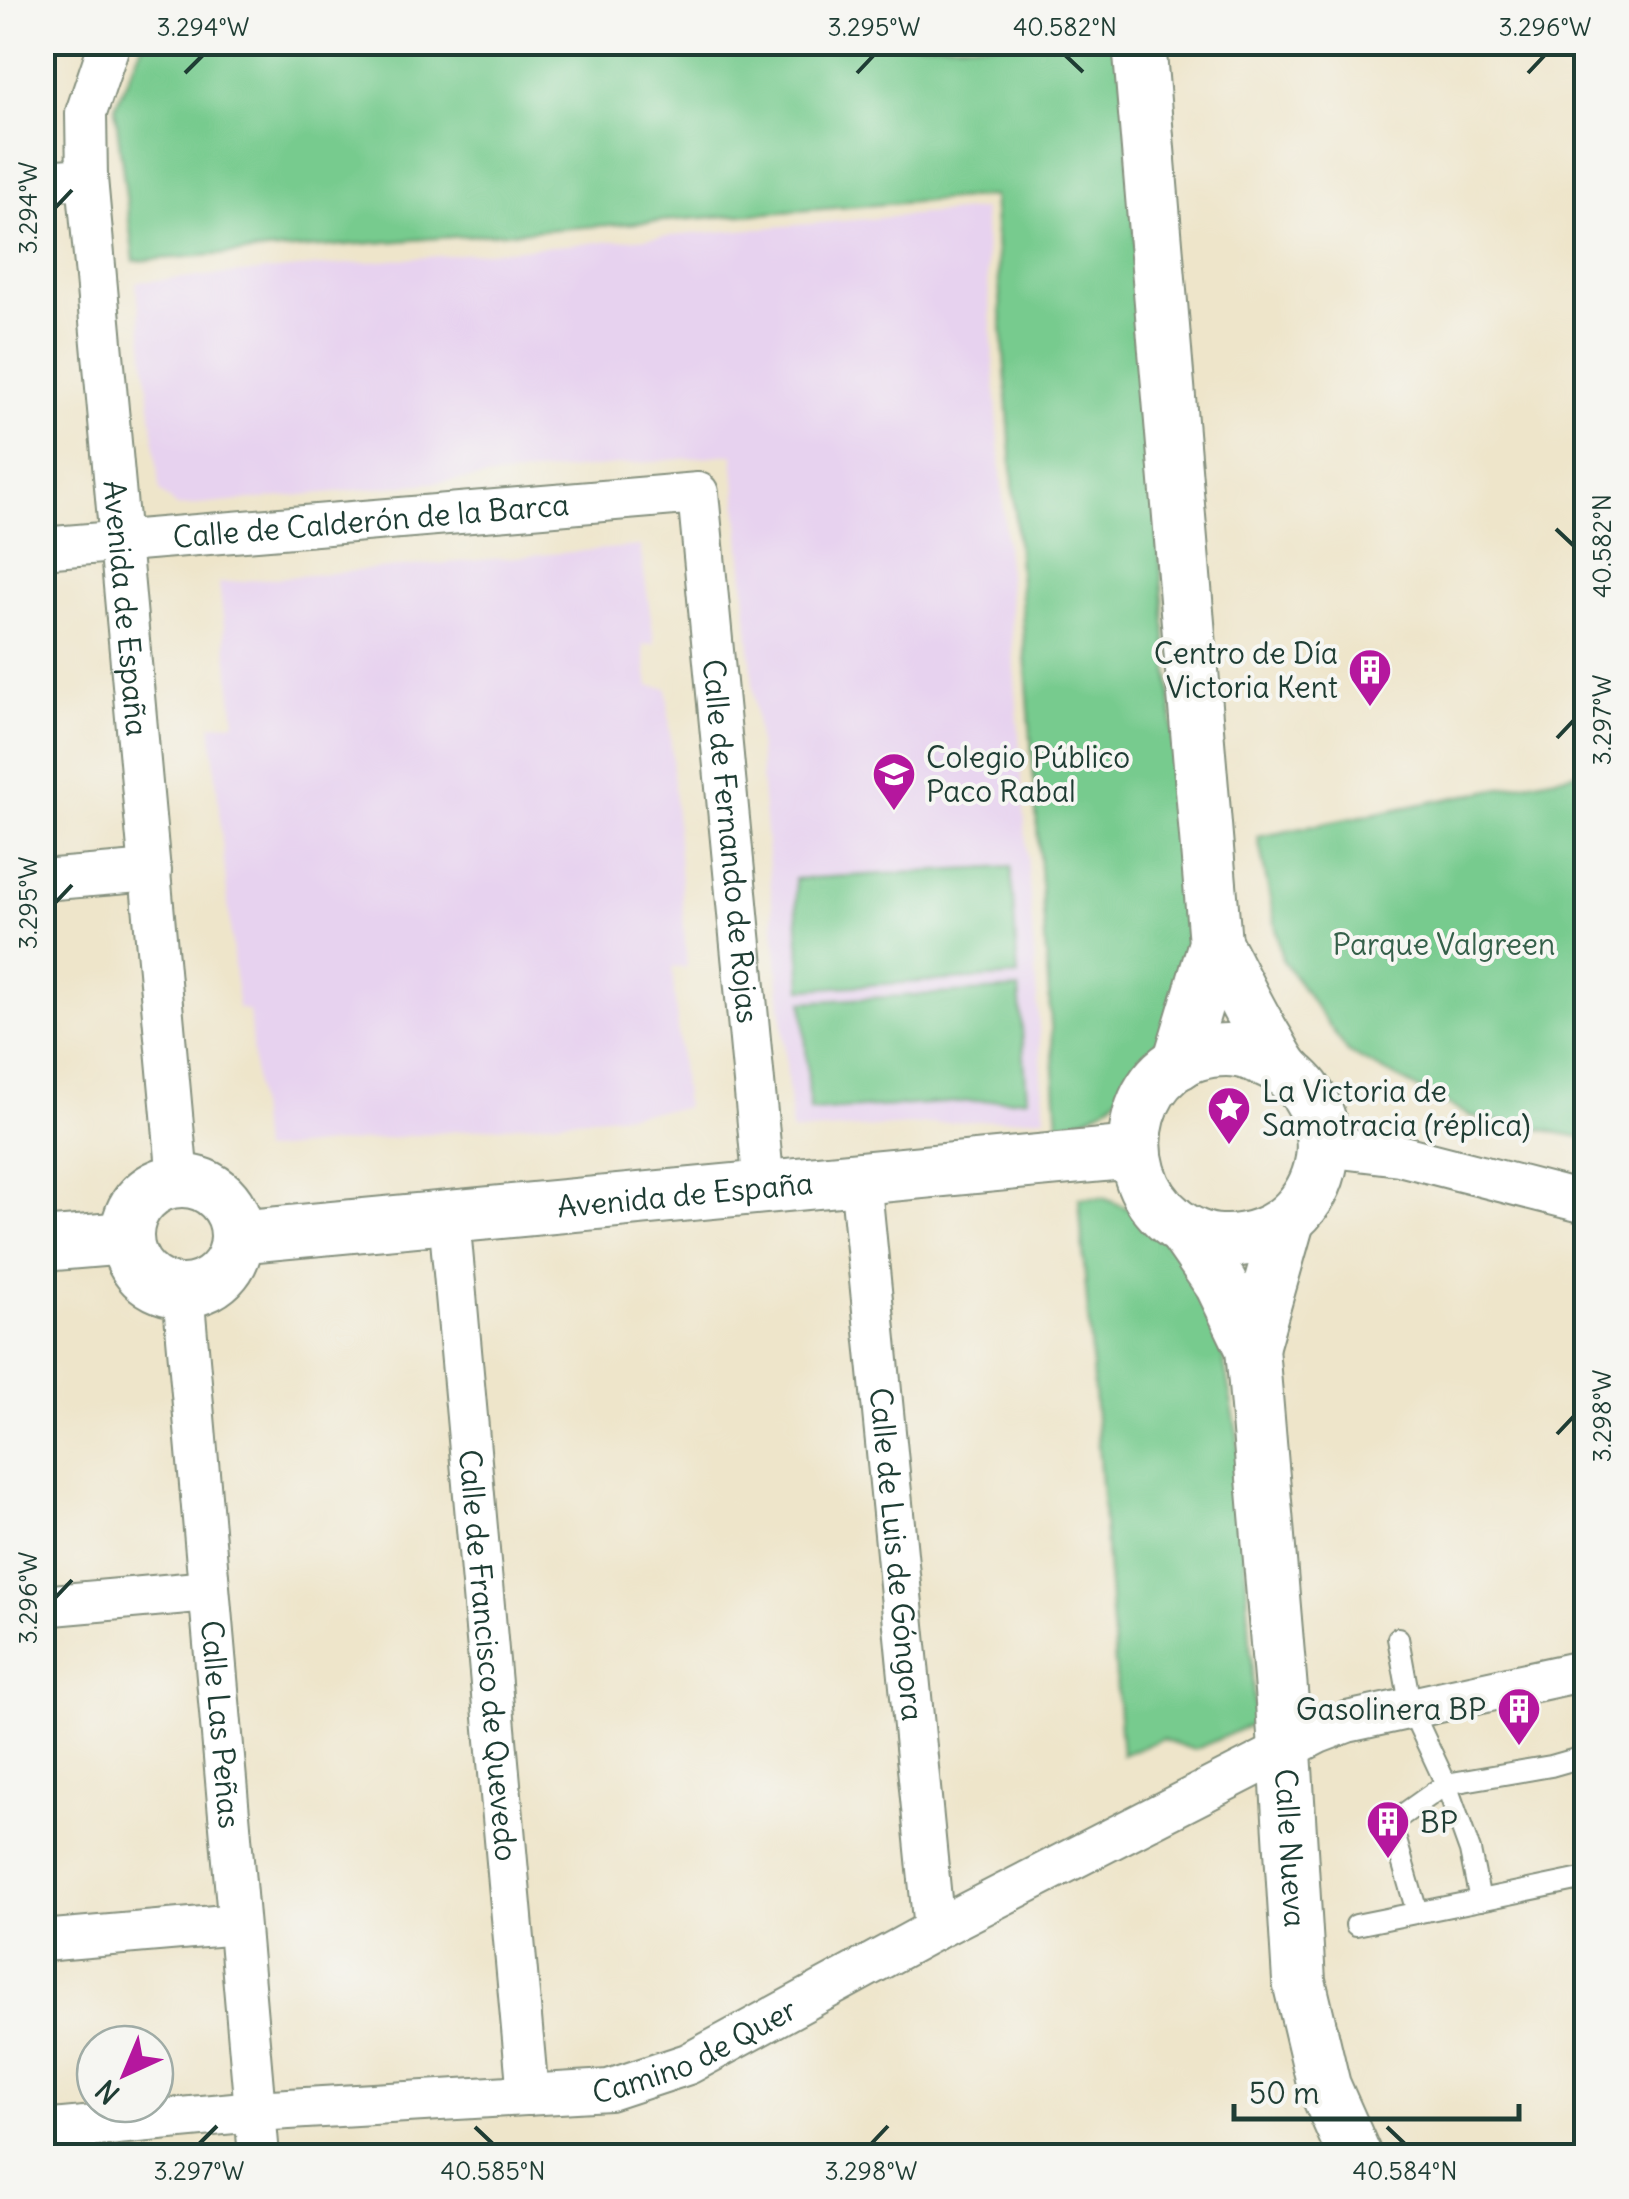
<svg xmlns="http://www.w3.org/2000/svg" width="1629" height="2199" font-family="Delius,sans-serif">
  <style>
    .built { fill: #e7d2ef }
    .green { fill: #77cb8e; stroke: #4b8461; stroke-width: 2.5 }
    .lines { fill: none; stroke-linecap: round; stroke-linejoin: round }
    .service-casing { stroke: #86917f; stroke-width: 24 }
    .minor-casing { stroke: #86917f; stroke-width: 44 }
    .tertiary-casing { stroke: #86917f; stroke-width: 56 }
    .service { stroke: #fff; stroke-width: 20 }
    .minor { stroke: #fff; stroke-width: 40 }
    .tertiary { stroke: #fff; stroke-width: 52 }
    .ticks { fill: none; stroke: #1f3d34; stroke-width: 4 }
    .labels { text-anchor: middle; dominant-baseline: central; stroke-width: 8; stroke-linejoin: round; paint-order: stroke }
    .street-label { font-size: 30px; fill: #1f3d34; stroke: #f6f6f2 }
    .poi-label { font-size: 30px; fill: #1f3d34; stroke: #f6f6f2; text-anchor: start }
    .park-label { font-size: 30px; fill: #35604a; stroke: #f6f6f2 }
    .neatline { fill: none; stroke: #1f3d34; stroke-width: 4 }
    .ticks-label { font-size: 25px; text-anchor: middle; fill: #1f3d34 }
  </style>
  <rect width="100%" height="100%" fill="#f6f6f2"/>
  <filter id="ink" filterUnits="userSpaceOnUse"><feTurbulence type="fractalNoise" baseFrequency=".01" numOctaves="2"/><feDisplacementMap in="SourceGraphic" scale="20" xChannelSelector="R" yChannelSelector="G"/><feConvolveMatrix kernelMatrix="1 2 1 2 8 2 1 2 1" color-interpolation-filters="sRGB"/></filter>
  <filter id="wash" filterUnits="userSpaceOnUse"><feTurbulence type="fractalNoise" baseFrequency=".0048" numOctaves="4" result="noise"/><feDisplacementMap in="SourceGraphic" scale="40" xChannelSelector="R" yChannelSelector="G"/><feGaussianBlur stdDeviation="2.25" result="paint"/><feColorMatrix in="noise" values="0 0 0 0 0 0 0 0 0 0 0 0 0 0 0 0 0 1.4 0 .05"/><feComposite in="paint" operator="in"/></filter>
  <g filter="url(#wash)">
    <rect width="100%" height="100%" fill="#eee5ca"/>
    <g class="built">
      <path d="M983,209L1045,1117L792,1132L733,454L177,507L160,491L136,282Z"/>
      <path d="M640,546L655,644L643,645L649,686L667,688L687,967L672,968L685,1108L261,1151L249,1011L238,1008L211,725L235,722L219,583Z"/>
    </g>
    <g class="green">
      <path d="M143,43H1120L1193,985C1172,1025 1133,1097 1089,1116C1080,1120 1068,1121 1058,1124L993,196L134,261L115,107Z"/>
      <path d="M1586,771V1138L1470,1116L1348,1052L1282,959L1258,837Z"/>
      <path d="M1011,867L1018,976L802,989L795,879Z"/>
      <path d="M1019,989L1027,1098L810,1111L803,1002Z"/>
      <path d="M1079,1198H1103L1130,1209L1209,1282L1238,1437L1255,1723L1194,1750L1162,1739L1122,1755Z"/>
    </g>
  </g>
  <g filter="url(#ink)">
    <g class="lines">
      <g class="service-casing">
        <g id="service">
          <path d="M1398,1638L1411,1709L1446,1784L1551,1766L1586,1756"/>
          <path d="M1417,1912L1391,1823L1446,1784L1470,1851L1480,1900L1586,1878"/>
          <path d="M1356,1925L1480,1900"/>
        </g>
      </g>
      <g class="minor-casing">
        <g id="minor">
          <path id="s1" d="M110,42L86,113L87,178L178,1180"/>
          <path d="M42,181L87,178"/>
          <path id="s2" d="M42,548L698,493L764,1187"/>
          <path d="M42,880L151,871"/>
          <path d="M1324,1146L1399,1155L1586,1203"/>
          <path id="s3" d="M860,1178L934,1930"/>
          <path id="s4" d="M449,1217L528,2095"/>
          <path id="s5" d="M183,1291L259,2156"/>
          <path d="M42,1606L209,1591"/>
          <path d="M42,1941L238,1924"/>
          <path id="s6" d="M42,2131L255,2111L609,2090L688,2064L934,1930L1318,1733L1347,1722L1586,1670"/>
        </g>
      </g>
      <g class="tertiary-casing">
        <g id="tertiary">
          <path d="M1139,42L1215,943L1179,1063"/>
          <path d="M1215,943C1233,977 1249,1012 1269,1044C1274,1053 1279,1063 1285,1070C1292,1078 1301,1084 1306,1092C1332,1130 1327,1178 1297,1211C1278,1232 1249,1242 1222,1241C1205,1241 1186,1233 1173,1222C1105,1168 1133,1050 1226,1050C1247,1050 1266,1060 1284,1069"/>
          <circle cx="182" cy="1236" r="55"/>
          <path id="s7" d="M1184,1230L1221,1284L1252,1348L1282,1702L1299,1981L1324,2086L1355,2156"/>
          <path id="s8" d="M237,1237L1134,1152"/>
          <path d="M42,1245L126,1238"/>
          <path d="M1252,1348L1288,1221"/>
        </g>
      </g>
      <use href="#service" class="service"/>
      <use href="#minor" class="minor"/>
      <use href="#tertiary" class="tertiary"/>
    </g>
  </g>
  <path class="ticks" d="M1065,55L1083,72M185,73L203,55M857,73L874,55M1528,73L1545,55M55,208L72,190M1556,529L1574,546M1557,738L1574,720M55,903L72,885M1557,1434L1574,1416M55,1598L72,1580M475,2127L493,2144M1387,2127L1405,2144M199,2144L217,2126M871,2144L888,2126"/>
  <defs>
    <g id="building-pin" transform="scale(2.25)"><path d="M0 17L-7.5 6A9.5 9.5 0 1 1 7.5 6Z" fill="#b5179e" stroke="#f6f6f2"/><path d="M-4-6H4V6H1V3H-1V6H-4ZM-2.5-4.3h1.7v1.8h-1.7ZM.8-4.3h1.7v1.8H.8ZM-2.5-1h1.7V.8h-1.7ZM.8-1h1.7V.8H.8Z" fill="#fff"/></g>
    <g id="school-pin" transform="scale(2.25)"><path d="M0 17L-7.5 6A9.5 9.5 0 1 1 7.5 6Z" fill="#b5179e" stroke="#f6f6f2"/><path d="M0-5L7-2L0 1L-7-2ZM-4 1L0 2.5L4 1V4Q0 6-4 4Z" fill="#fff"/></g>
    <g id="sight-pin" transform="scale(2.25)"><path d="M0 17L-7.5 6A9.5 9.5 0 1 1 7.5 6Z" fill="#b5179e" stroke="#f6f6f2"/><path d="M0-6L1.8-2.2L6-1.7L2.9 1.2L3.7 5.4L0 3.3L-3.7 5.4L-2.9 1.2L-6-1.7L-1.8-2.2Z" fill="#fff"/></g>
  </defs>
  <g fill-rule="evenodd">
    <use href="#building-pin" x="1370" y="670"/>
    <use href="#school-pin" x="894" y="774"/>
    <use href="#sight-pin" x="1229" y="1108"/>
    <use href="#building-pin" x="1519" y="1709"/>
    <use href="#building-pin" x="1388" y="1822"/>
  </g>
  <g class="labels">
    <g class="street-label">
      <text stroke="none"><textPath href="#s2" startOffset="330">Calle de Calderón de la Barca</textPath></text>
      <text stroke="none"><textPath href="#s1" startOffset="572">Avenida de España</textPath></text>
      <text stroke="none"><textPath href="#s2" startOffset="1008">Calle de Fernando de Rojas</textPath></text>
      <text stroke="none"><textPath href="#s8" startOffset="450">Avenida de España</textPath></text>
      <text stroke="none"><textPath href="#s3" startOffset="378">Calle de Luis de Góngora</textPath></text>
      <text stroke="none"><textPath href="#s4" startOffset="440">Calle de Francisco de Quevedo</textPath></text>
      <text stroke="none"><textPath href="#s5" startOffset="435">Calle Las Peñas</textPath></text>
      <text stroke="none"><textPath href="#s7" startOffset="638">Calle Nueva</textPath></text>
      <text stroke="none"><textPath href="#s6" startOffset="662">Camino de Quer</textPath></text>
    </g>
    <g class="poi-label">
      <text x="1338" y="653" text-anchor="end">Centro de Día<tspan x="1338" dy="34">Victoria Kent</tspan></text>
      <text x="926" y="757">Colegio Público<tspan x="926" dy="34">Paco Rabal</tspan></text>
      <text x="1262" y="1091">La Victoria de<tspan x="1262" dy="34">Samotracia (réplica)</tspan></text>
      <text x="1486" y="1709" text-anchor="end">Gasolinera BP</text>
      <text x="1420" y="1822">BP</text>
    </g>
    <g class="park-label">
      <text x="1444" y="944">Parque Valgreen</text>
    </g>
  </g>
  <rect width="1629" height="2199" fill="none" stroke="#f6f6f2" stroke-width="110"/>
  <g transform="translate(125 2074) rotate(224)"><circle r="48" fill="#f6f6f2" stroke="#a0aca6" stroke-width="2.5"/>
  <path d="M0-8L18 38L0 25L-18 38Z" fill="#b5179e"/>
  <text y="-15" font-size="28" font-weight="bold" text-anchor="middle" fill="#1f3d34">N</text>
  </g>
  <path d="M1234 2104v15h285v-15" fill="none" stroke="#1f3d34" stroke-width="5"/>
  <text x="1249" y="2104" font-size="30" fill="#1f3d34" stroke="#f6f6f2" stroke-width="8" paint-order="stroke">50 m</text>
  <rect x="55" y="55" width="1519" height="2089" class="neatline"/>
  <g class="ticks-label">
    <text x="203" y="36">3.294°W</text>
    <text x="874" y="36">3.295°W</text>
    <text x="1065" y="36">40.582°N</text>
    <text x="1545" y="36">3.296°W</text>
    <text transform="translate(28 208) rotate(-90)" y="9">3.294°W</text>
    <text transform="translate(1602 546) rotate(-90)" y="9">40.582°N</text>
    <text transform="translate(1602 720) rotate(-90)" y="9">3.297°W</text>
    <text transform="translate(28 903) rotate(-90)" y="9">3.295°W</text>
    <text transform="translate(1602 1416) rotate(-90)" y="9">3.298°W</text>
    <text transform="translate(28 1598) rotate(-90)" y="9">3.296°W</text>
    <text x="199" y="2180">3.297°W</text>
    <text x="493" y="2180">40.585°N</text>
    <text x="871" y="2180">3.298°W</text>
    <text x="1405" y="2180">40.584°N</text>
  </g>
</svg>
